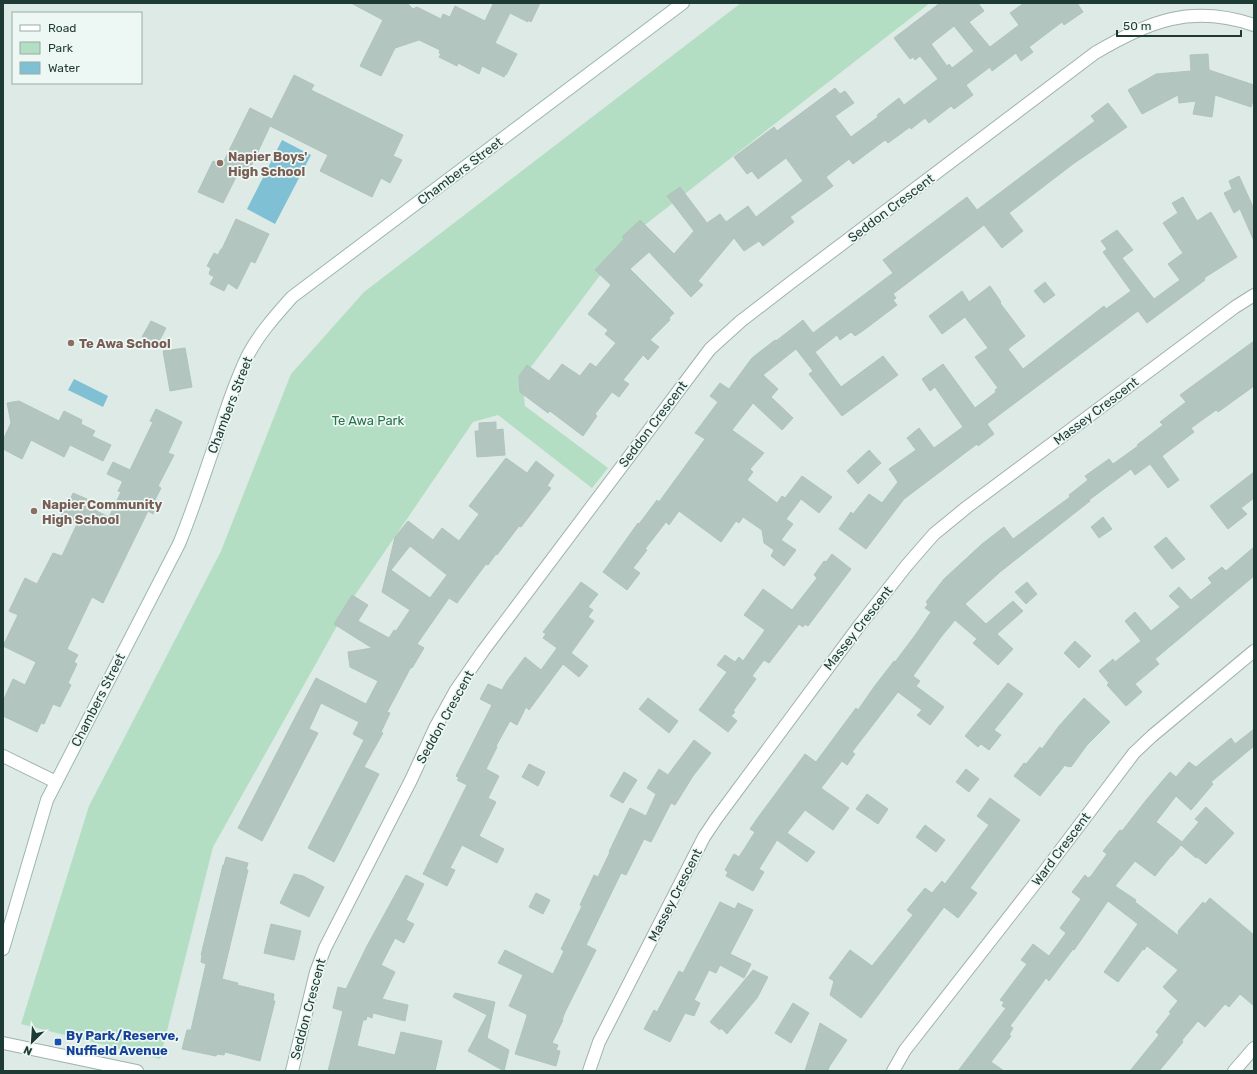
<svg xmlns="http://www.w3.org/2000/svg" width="1257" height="1074" font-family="Rubik,sans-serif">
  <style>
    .green { fill: #b4dec3 }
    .water { fill: #80c0d4 }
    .building { fill: #b2c5bf; stroke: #afc4bd; fill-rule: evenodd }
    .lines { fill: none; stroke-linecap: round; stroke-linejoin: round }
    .minor-casing { stroke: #a0b2ad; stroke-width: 14 }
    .secondary-casing { stroke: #9cb7af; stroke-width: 14 }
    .minor { stroke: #fff; stroke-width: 12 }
    .secondary { stroke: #fff; stroke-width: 12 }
    .education-dot { fill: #8d6e63; stroke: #edf7f3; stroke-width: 1.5 }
    .transit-dot { fill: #1a4fb4; stroke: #edf7f3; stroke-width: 1.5 }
    .labels { text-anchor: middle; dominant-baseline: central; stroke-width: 3.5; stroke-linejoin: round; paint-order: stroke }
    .education-label { font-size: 13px; font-weight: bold; fill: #785e54; stroke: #edf7f3; text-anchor: start }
    .street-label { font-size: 13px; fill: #1e3a35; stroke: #edf7f3 }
    .park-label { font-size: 13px; fill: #26744b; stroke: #edf7f3 }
    .transit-label { font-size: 13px; font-weight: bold; fill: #164399; stroke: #edf7f3; text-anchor: start }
  </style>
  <rect width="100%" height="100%" fill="#ddeae5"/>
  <path class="green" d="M741,3H930L628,238L522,379L525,406L608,468L592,488L498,415L473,422L351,601L213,847L160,1059L21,1024L89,806L221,551L291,374L364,292Z"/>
  <g class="water">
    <path d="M282,140L311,155L275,224L247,209Z"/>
    <path d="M74,379L108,396L103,407L68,390Z"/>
  </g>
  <g class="building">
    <path d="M351,3H407L413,9L417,7L441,19L443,14L450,17L455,6L485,21L493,4L491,3H540L531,22L528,20V22L510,13L495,43L517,54L506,75L505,74L504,77L482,66L479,74L458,63L457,66L439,57L441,54L439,53L440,50L419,40L395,48L381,76L360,66L383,20Z"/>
    <path d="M940,3H978L984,11L969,22L990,47L1019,25L1010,13L1024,3H1077L1083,12L1064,25L1062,22L1029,47L1033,52L1021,61L1016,53L992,71L990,67L966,85L973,95L954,109L951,106L929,123L925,118L911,129L910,127L888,143L885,140L853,164L849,159L826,177L833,186L790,217L794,222L763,246L759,241L744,251L734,238L698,281L703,285L691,297L649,252L630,269L674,313L669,318L670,320L650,340L659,347L648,360L643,355L623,380L629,384L619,397L612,392L595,414L597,416L583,436L550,411L548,413L520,392L519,376L527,365L549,381L562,364L580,376L590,363L596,367L616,343L605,334L608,330L588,314L611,285L595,270L624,239L622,237L640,220L674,254L694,231L667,196L680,187L707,223L720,214L726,222L748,206L756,217L803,181L786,158L758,179L752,171L747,174L734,157L774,127L777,131L835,88L840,94L845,91L854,103L835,116L851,137L878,117L877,115L899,98L904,105L938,79L920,56L915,60L913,57L910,59L894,38ZM954,26L974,51L952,68L949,64L947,66L931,44Z"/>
    <path d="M1208,54L1209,70L1254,85V97L1251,107L1215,95L1212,117L1193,114L1196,101L1179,103L1178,95L1142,114L1128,90L1156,74L1191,71L1190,55Z"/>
    <path d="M294,75L314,85L311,90L403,135L393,156L402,160L390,183L381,178L372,197L320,171L328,155L270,126L248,173L240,169L223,203L198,192L213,161L222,165L250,108L272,119Z"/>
    <path d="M1108,103L1127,127L1073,164L1009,213L1023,231L1002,248L984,225L893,294L896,298L893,300L897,305L864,330L855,336L851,332L840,340L837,335L815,352L841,387L883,356L898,375L842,416L809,374L813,371L796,349L763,375L778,389L771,397L793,418L782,430L753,403L732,430L764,453L750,469L753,472L747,480L777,503L782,496L785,498L802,476L832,497L819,513L801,499L786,519L793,524L781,540L796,550L784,566L771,556L774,550L764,543L762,530L743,517L739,523L736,521L721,542L679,511L669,525L666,522L645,549L647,550L633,568L640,573L627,590L603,572L638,523L639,524L657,500L659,502L705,439L695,433L718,402L710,396L720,383L729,389L752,358L775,340L776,341L803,320L813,333L893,273L883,260L967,197L977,210L1095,121L1091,116Z"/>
    <path d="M1239,176L1254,209V241L1240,209L1234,213L1224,193L1232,189L1229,181Z"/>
    <path d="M1183,197L1197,221L1211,212L1237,257L1204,278L1205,280L1147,323L1138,311L987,424L994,434L978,446L977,444L904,499L866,549L839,529L851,512L853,514L869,494L882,503L898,482L889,469L916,450L907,438L919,428L934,448L963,427L935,387L930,391L922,379L943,364L975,408L996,392L995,390L998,388L975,357L988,348L965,317L942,334L929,316L962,291L969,302L990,286L1001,302L1000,303L1025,336L1008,349L1023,369L1104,306L1106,309L1131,291L1103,252L1107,249L1101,241L1117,230L1133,250L1122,258L1154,299L1180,280L1168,264L1183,253L1163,223L1178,213L1172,203Z"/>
    <path d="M236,219L269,234L255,263L251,261L237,289L228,283L224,291L210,284L214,277L209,274L211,268L207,266L214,253L218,255L221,249H222Z"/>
    <path d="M1045,282L1055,295L1044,303L1034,291Z"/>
    <path d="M151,321L166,328L157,345L142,337Z"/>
    <path d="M1254,341V386L1218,412L1216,410L1191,428L1194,432L1162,456L1179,480L1168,488L1150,464L1135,475L1131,469L1089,500L1090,501L1000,572L965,604L986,624L1013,601L1023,611L997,634L1013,649L998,665L973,643L977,639L955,620L941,637L913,676L920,681L916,686L944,707L930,725L917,715L922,710L898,692L852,752L855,754L847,765L842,761L821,788L849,808L833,830L805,810L787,833L815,852L807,862L777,840L759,869L764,872L753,891L726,876L728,872L725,870L734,854L739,857L755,832L750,829L759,816L805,754L816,762L856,708L858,710L874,687L894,661L895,662L916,634L931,612L925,608L928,604L926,602L944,579L982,544L1004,527L1013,539L1070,497L1069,495L1088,480L1085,476L1109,459L1113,464L1138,446L1137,445L1163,425L1160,422L1186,402L1180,395Z"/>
    <path d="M185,348L192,387L170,391L163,351Z"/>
    <path d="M19,401L59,421L64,411L82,420L81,424L95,431L92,436L111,445L103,461L70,445L64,457L31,440L22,459L3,449V440L11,423L7,403Z"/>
    <path d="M156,409L182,422L168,453L174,455L158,486L161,488L155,500L159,502L153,514L148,511L103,603L92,597L67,649L78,655L74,662L77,664L68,683L71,685L60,707L53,704L44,724L41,723L37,732L3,716V701L13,679L25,685L36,662L3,646L18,615L9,611L25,578L37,584L53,553L62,556L77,524L61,516L66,505H68L73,493L87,499L84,505L109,517L121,492L118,491L122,483V481L107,474L113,462L130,470L153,422L150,421Z"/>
    <path d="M496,422V430L503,429L505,455L477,457L475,431H479V423Z"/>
    <path d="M869,450L881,463L858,484L847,471Z"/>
    <path d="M506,458L527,473L536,461L554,475L547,486L551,488L521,527L519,526L497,555L496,554L488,565L486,564L457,603L449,598L417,644L424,648L412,668L411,667L387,712L390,713L381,732L383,733L364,767L379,774L334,862L308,848L364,740L353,734L359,722L321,703L309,729L318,733L262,841L238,828L298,712L316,678L366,704L378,681L350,667L348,652L372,648L334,624L352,595L368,605L358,621L389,638L394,630L396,631L410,610L382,592L395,537L408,521L433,540L442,528L459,541L479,514L469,506ZM410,546L447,575L430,598L391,570Z"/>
    <path d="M1254,472V498L1241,508L1247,514L1228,529L1210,506Z"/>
    <path d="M1103,517L1112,529L1099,538L1091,527Z"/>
    <path d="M1166,537L1185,559L1172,569L1154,547Z"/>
    <path d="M1254,547V576L1155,659L1159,664L1135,684L1142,692L1126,706L1107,685L1109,683L1099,671L1113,659L1115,662L1141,641L1125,621L1135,612L1151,631L1180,607L1169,596L1179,587L1191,600L1212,583L1208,578L1222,567L1226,571Z"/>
    <path d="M832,554L851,569L808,626L805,624L803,627L799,624L769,663L764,660L752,676L756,679L733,711L735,712L731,716L737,721L728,732L699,710L727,672L717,665L725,655L735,662L739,657L743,661L765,630L744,615L763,589L792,610L817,578L814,575L824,561L826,562Z"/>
    <path d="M581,582L598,594L588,607L593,610L588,617L594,621L571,653L588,666L579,677L563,664L529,710L526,707L517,725L510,721L496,746L497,747L486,769L499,776L488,798L496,802L479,836L504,849L497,863L462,845L450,868L455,870L447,886L423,874L467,785L457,780L459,778L456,776L492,705L480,699L488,684L502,690L507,681L525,657L541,670L557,648L543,638L546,634L543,632Z"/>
    <path d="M1027,582L1037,594L1026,604L1015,592Z"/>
    <path d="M1075,641L1091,656L1079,668L1064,653Z"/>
    <path d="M1008,683L1023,694L994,730L1001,735L989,750L981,744L978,747L965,736Z"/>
    <path d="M648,698L678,721L669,733L639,709Z"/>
    <path d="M1084,698L1110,722L1087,745L1071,767L1069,766L1068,767L1065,765L1040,796L1014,776L1024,763L1026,764L1040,747L1042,749L1059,726Z"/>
    <path d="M1254,729V746L1211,782L1213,784L1191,810L1176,796L1156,822L1182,842L1199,822L1195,819L1206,807L1234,833L1206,864L1197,857L1196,858L1181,845L1172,856H1171L1155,876L1135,861L1115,886L1136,900L1135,902L1179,936L1178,931L1203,902L1205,904L1210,898L1254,935V1006L1240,994L1229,1007L1225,1004L1205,1027L1198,1021L1182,1040L1183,1042L1159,1071H1130L1159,1035L1156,1032L1171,1013L1169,1012L1178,1001L1163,987L1178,970L1147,946L1144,950L1143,949L1118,982L1104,972L1138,924L1108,901L1074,950L1073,949L1049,981L1046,978L1010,1026L1013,1028L1009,1035L1011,1036L991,1062L1004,1071H958L1006,1008L1002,1006L1004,1002L1000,1000L1027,964L1021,960L1033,944L1049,956L1066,933L1060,928L1081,899L1072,892L1085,875L1088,878L1091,876L1107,854L1103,851L1120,830L1122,831L1147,799L1170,772L1176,777L1189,762L1196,767L1231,738L1235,744Z"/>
    <path d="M694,740L711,753L693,776L675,805L671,803L651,842L644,839L626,875L621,873L586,945L596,950L565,1012L562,1020H563L552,1043L558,1045L556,1050L560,1051L556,1066L515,1054L527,1016L526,1014L509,1006L523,975L498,963L505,950L553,974L564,951L561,949L582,906L580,905L594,875L598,877L610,852H609L630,808L646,816L656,794L647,788L659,769L668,775Z"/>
    <path d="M529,764L545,772L538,786L522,777Z"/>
    <path d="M966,769L979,779L969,792L956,782Z"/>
    <path d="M624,772L637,780L623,803L610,796Z"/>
    <path d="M867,794L888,809L878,824L856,809Z"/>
    <path d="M990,798L1020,820L970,888L977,893L958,918L944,907L861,1018L830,995L834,981L829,978L850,950L872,966L913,915L907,910L925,888L932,893L942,881L945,884L989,825L977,816Z"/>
    <path d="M925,825L945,840L936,852L916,837Z"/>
    <path d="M226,857L248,863L246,870H248L222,979L238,983L237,985L274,994L273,1001H275L260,1061L225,1052L224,1055L217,1054L216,1056L182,1049L187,1030H191L206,964L201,962L202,955H201L223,865H224Z"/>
    <path d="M294,874L303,876L324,887L309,917L280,903Z"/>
    <path d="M406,875L424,884L406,920L414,924L404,943L395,938L381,965L395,972L382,999L408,1005L405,1021L373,1013L372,1018L367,1016L366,1020H363L357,1046L395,1055L401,1032L442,1041L435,1071H328L343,1011L333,1008L338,987L346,989L367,946Z"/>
    <path d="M536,893L550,900L543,914L529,907Z"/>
    <path d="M720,902L735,909L738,903L753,910L730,954L751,964L744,978L720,965L716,973L709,970L694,1000L700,1003L694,1016L685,1013L670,1042L644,1029L654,1010L657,1012L679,971L683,973Z"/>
    <path d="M271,924L301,931L294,960L264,953Z"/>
    <path d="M753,970L768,977L757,998L727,1034L721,1028L720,1030L710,1022Z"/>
    <path d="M455,993L495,1002L487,1038L509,1050L504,1071L468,1051L487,1015L453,997Z"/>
    <path d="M793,1003L809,1013L791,1043L775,1033Z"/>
    <path d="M820,1023L847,1040L829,1067L828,1071H805Z"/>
  </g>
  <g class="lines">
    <g class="minor-casing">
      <g id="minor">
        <path d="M3,756L56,782"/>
        <path d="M3,1043L137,1071"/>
        <path d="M292,1071L316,972L325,948L411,780L435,728L456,690L483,651L710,349L741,321L789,284L1095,53C1149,21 1191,4 1254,25"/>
        <path d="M589,1071L599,1042L704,837L716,819L859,626L907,565L934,534L967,507L1235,307L1254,295"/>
        <path d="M893,1071L905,1050L1041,876L1134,753L1152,736L1254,651"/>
        <path d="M1234,1071L1254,1048"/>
      </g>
    </g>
    <g class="secondary-casing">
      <path id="secondary" d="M3,949L47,800L179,544C193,510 204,475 216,441C225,412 235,382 248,355C259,334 276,315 292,297L683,3"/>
    </g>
    <use href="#minor" class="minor"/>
    <use href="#secondary" class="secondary"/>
  </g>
  <g class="education-dot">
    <circle cx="220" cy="163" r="4"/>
    <circle cx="71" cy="343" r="4"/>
    <circle cx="34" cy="511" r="4"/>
  </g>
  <rect class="transit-dot" x="54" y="1038" width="8" height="8" rx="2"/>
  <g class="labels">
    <g class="education-label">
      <text x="228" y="156">Napier Boys'<tspan x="228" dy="15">High School</tspan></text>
      <text x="79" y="343">Te Awa School</text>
      <text x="42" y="504">Napier Community<tspan x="42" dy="15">High School</tspan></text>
    </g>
    <g class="street-label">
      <text transform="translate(460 171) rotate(-37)">Chambers Street</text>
      <text transform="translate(891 208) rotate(-37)">Seddon Crescent</text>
      <text transform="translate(230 405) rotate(-69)">Chambers Street</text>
      <text transform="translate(1096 411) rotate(-37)">Massey Crescent</text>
      <text transform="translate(653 424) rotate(-53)">Seddon Crescent</text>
      <text transform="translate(858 628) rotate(-52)">Massey Crescent</text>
      <text transform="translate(98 700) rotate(-63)">Chambers Street</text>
      <text transform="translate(445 717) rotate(-61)">Seddon Crescent</text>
      <text transform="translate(1061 849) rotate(-53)">Ward Crescent</text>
      <text transform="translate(675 895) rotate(-63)">Massey Crescent</text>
      <text transform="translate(308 1009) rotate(-75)">Seddon Crescent</text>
    </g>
    <g class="park-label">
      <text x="368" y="420">Te Awa Park</text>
    </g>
    <g class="transit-label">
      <text x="66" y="1035">By Park/Reserve,<tspan x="66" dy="15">Nuffield Avenue</tspan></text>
    </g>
  </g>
  <rect width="1257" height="1074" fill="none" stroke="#1e3a35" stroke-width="8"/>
  <rect x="12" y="12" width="130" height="72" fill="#edf7f3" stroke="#9aaba7"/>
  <rect x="20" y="25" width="20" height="6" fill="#ffffff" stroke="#9aaba7"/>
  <text x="48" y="32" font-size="12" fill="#1e3a35">Road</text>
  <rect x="20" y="42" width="20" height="12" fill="#b4dec3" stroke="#9aaba7"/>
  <text x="48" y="52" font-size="12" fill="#1e3a35">Park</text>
  <rect x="20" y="62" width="20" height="12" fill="#80c0d4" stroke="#9aaba7"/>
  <text x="48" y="72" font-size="12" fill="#1e3a35">Water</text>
  <g transform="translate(32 1042) rotate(205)" stroke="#edf7f3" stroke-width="3" paint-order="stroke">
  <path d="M0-3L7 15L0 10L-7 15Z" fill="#1e3a35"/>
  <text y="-6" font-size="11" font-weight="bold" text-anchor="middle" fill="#1e3a35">N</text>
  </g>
  <path d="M1117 30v6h124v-6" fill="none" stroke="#1e3a35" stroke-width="2"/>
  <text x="1123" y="30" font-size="12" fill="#1e3a35" stroke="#edf7f3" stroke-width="3" paint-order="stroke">50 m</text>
</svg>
